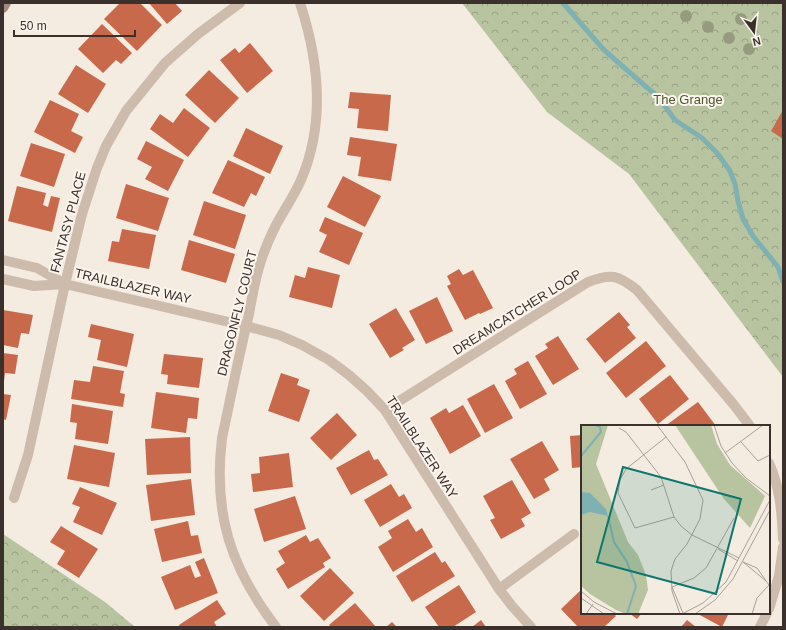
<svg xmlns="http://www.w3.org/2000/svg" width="786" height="630" font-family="Arial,sans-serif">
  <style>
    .forest { fill: url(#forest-crowns) }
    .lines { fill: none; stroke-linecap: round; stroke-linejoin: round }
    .stream { stroke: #7fb0b2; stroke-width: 5 }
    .building { fill: #c8694b }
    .street { stroke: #cdbbac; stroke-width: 10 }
    .secondary { stroke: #a18a7d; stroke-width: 10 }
    .tree { fill: #969b7f }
    .labels { text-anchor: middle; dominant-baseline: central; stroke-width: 4; stroke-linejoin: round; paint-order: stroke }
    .park-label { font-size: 13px; fill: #4a5a2e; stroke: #fbf5ee }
    .street-label { font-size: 13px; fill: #3b302b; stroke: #fbf5ee }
    .inset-river { fill: none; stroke: #7fb0b2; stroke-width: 2 }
    .inset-road { fill: none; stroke: #aaa098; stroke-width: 1 }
    .view { fill: #0f766e; fill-opacity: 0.15; stroke: #0f766e; stroke-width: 2 }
    .inset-edge { fill: none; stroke: #3b302b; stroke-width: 2 }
  </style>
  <defs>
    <pattern id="forest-crowns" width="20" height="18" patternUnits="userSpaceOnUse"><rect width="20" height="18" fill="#b8c4a0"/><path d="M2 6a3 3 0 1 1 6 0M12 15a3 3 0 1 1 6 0" fill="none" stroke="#97a083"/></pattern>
  </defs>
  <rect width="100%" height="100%" fill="#f4ebe1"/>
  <g class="forest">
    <path d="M462,3H783V377L629,174L547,112Z"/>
    <path d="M3,534L105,602L135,627H3Z"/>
  </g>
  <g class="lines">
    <path class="stream" d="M563,3L604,50L659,98L675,120L702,138L718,154L730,171L735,184L738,201L743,219L753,236L778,267L783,282"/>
  </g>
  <g class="building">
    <path d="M120,3H140L162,25L137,51L104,19Z"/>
    <path d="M149,3H175L182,11L167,24Z"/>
    <path d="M102,24L132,53L121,64L116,60L103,73L78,49Z"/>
    <path d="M250,43L273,71L247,93L220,60L235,48L239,53Z"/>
    <path d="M76,65L106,84L88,113L58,94Z"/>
    <path d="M209,70L239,98L215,123L185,95Z"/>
    <path d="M350,92L391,95L388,131L357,128L359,109L348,108Z"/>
    <path d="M50,100L79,114L71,131L83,137L75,153L34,132Z"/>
    <path d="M184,108L210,128L188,157L150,129L160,114L173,123Z"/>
    <path d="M783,110V139L771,131Z"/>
    <path d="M246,128L283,146L270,174L233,156Z"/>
    <path d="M350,137L397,144L391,181L358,176L361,157L347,155Z"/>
    <path d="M146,141L184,160L168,191L145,179L152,167L137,159Z"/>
    <path d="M31,143L65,154L54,187L20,176Z"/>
    <path d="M228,160L265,177L256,196L251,193L244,207L212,193Z"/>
    <path d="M343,176L381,196L365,227L327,207Z"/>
    <path d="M126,184L169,198L158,231L116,218Z"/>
    <path d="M17,186L46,193L43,205L48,207L51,196L60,198L52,232L8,221Z"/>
    <path d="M204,201L246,215L235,249L193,235Z"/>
    <path d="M325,217L363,233L349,265L319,252L327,235L319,231Z"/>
    <path d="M122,229L156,235L149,269L108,261L112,241L119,242Z"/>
    <path d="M189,240L235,254L226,283L181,270Z"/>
    <path d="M308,267L340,275L332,308L289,297L295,275L305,278Z"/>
    <path d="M459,269L463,275L473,270L493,308L480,314L479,313L465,320L447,286L451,284L447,276Z"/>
    <path d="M437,297L453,331L426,344L409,311Z"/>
    <path d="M396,308L415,340L402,348L404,350L390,358L369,324Z"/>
    <path d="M3,310L33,315L29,334L21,333L18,348L3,345Z"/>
    <path d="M619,312L630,325L627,327L636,338L605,363L586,339Z"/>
    <path d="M91,324L134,334L127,367L97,360L101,340L88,337Z"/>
    <path d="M558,336L579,369L553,385L535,356L548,348L545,344Z"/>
    <path d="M646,341L666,366L626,398L606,373Z"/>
    <path d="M3,353L18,355L15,374L5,373L4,381Z"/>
    <path d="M164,354L203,358L199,388L167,384L168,375L161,374Z"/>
    <path d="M528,361L547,394L520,409L505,381L517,374L514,369Z"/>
    <path d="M93,366L124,371L120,393L125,394L123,407L71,399L74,380L90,382Z"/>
    <path d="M281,373L299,379L297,385L310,390L299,422L268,411Z"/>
    <path d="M670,375L689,399L658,424L639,399Z"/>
    <path d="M494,384L513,418L485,433L467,399Z"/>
    <path d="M156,392L199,398L197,419L188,418L186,433L151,428Z"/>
    <path d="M3,394L11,395L6,420L3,419Z"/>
    <path d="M698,402L716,426H665Z"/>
    <path d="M72,404L113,411L108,444L75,439L77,423L70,422Z"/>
    <path d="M463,405L481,436L450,454L430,418L446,408L449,413Z"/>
    <path d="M337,413L357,435L331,460L310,438Z"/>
    <path d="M582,435V467L572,468L570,436Z"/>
    <path d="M190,437L191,473L147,475L145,439Z"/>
    <path d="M542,441L559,470L544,479L550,490L534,499L510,459Z"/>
    <path d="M74,445L115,453L109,487L67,479Z"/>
    <path d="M369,450L374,460L378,459L388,475L351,495L336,468Z"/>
    <path d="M289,453L293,487L253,492L251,474L260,473L259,457Z"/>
    <path d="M191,479L195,515L151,521L146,485Z"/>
    <path d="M512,480L531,513L521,519L525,526L501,539L490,520L495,518L483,496Z"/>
    <path d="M391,484L399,497L404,494L412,508L380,527L364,500Z"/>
    <path d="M80,487L117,503L102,535L73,522L80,507L72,504Z"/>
    <path d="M295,496L306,529L264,542L254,509Z"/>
    <path d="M408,519L416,532L422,528L433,547L393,572L378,547L392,538L388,531Z"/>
    <path d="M188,521L191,536L198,535L202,553L162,562L154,529Z"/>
    <path d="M61,526L98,549L79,578L57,564L65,551L50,542Z"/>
    <path d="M306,535L310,542L318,538L331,558L323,563L325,567L288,589L276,569L285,563L278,551Z"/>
    <path d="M435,552L442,563L445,561L455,576L412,602L396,576Z"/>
    <path d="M204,558L218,593L175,610L161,577L190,565L195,578L201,576L195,562Z"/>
    <path d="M330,568L354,593L324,621L300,596Z"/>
    <path d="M459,585L476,612L453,627H439L425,607Z"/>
    <path d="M582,589V613H613L616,616L604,627H578L561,609Z"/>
    <path d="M217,600L226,614L214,622L217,627H180L179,625Z"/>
    <path d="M355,603L376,627H331L329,625Z"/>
    <path d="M629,613H642L637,619Z"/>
    <path d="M696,613H729L722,627Z"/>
    <path d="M481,620L486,627H472Z"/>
    <path d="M687,620L696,627H681Z"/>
    <path d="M392,622L397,627H386Z"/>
  </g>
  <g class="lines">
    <g class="street">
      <path d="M3,260L37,268L65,284L246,326L279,335L302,345L329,360L349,375L367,391L385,410L499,589L512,606L531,627"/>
      <path d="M3,279L34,286L65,284"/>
      <path d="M385,410L588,282C611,273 618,275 637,290L734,405L750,426"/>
      <path d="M769,463C780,487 782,513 783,539"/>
      <path d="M14,498L28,455L65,284L82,214L97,168L106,146L126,111L165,63L198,34L240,3"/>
      <path d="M499,589L574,534"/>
      <path d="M769,609L779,576L783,547"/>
      <path d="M276,627C230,567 213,513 222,438C231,396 239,355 249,314C252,297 255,280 260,264C264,251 270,237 276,225C284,210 294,196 301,180C326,122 319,61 300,3"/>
      <path d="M760,627L767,613"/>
    </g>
    <path class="secondary" d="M3,8L6,3"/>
  </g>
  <g class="tree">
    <circle cx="686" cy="16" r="6"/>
    <circle cx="741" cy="19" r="6"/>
    <circle cx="708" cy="27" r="6"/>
    <circle cx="729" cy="38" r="6"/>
    <circle cx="749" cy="49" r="6"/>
  </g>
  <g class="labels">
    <g class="park-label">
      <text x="688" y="99">The Grange</text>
    </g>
    <g class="street-label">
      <text transform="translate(68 222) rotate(-75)">FANTASY PLACE</text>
      <text transform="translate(133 286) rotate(13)">TRAILBLAZER WAY</text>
      <text transform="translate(517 312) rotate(-32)">DREAMCATCHER LOOP</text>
      <text transform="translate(237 313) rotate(-76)">DRAGONFLY COURT</text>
      <text transform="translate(422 447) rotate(57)">TRAILBLAZER WAY</text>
    </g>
  </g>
  <g transform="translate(581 425)">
    <rect width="189" height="189" fill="#f4ebe1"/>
    <path d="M0,0H27L15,39L47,117L57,130L65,150L67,165L57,189H45L35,185L9,169L0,161ZM94,0H130L136,19L149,40L184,71L169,103L143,74Z" fill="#b8c4a0"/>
    <path d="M0,67L9,68L25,84L27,91L9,87L0,90Z" fill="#7fb0b2"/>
    <path class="inset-river" d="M0,31L20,7L19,2L15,0M27,91L33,117L46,137L55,161L46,189"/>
    <path class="inset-road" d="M76,0L104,37L122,75L119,94L106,119L94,134L90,146L91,166L99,189M133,0L140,21L151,38L165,53L189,71M38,3L45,7L80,52L93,92L100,101L111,110L158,133M85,12L45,44L39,55L37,68L54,103L93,92M160,17L177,36L189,30M144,28L182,0M70,65L83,60M137,124L157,136M162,137L176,143L188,160M162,137L185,156M91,162L113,153L125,143L153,93M91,162L102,188M0,166L13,177L36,189M0,173L23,189M5,189L12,179M101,189L122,178L145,157L189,75M114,189L134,175L152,154L189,85M171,189L176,173L188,160"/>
    <path class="view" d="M42,42L160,74L135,169L16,137Z"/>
    <rect width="189" height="189" class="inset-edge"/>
  </g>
  <rect width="786" height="630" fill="none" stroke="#3b302b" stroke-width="8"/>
  <g transform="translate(754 32) rotate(165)" stroke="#fbf5ee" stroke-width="3" paint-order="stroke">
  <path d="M0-3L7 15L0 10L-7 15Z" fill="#3b302b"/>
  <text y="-6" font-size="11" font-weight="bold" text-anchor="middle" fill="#3b302b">N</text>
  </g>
  <path d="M14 30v6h121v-6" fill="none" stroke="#3b302b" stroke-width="2"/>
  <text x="20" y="30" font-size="12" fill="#3b302b" stroke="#fbf5ee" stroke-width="3" paint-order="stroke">50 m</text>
</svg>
